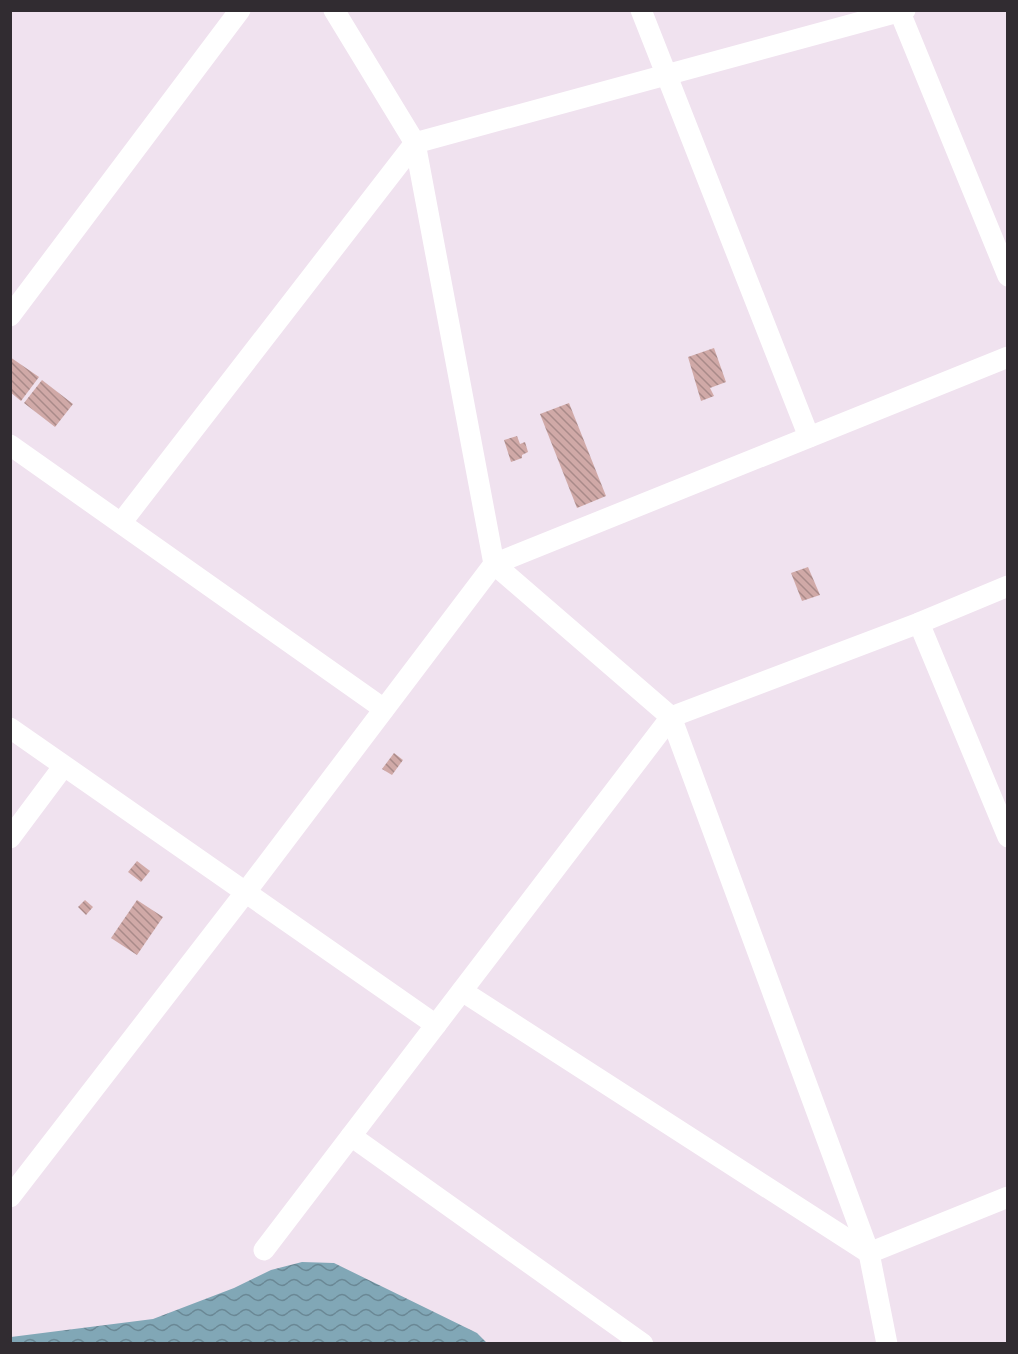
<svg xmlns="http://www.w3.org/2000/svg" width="1018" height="1354" font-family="Bitter,serif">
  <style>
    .water { fill: url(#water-waves) }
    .building { fill: url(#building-back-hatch) }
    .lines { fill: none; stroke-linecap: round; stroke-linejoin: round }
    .minor { stroke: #fff; stroke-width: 21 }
  </style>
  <defs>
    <pattern id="water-waves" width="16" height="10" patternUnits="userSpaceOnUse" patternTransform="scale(1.5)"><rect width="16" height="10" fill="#81a7b6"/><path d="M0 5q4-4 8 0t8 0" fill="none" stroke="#6a8895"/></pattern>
    <pattern id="building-back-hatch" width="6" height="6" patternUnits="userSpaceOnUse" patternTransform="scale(1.5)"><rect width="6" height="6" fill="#d0a9a7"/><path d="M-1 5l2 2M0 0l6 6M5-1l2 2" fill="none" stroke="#a98a89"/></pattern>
  </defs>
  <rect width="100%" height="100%" fill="#f0e2ef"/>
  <path class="water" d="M302,1262L334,1263L477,1333L487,1343H11V1337L153,1319L234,1288L271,1270Z"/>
  <g class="building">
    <path d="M714,348L726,382L710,388L714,396L701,401L688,357Z"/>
    <path d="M10,357L39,377L21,401L10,392Z"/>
    <path d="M42,380L73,404L55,427L24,403Z"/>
    <path d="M569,403L606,496L577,508L540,414Z"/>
    <path d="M517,436L520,444L525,442L528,452L522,455V458L511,462L504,440Z"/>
    <path d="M808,567L820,595L802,601L791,573Z"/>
    <path d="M394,753L403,760L392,775L382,769Z"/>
    <path d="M137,861L150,871L141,882L128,872Z"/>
    <path d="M85,900L93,907L86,915L78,907Z"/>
    <path d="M137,900L163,917L137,955L111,938Z"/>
  </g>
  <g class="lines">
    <g class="minor">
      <path d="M641,10L809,437"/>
      <path d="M899,10L1008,276"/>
      <path d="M10,316L240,10"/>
      <path d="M10,445L384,709"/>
      <path d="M121,523L415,143L905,10"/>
      <path d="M919,623L1008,837"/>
      <path d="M10,728L436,1025"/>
      <path d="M10,838L63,767"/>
      <path d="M462,991L869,1253"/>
      <path d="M351,1136L643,1344"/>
      <path d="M10,1197L245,893L494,564L415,143L334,10"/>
      <path d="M264,1250L671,717L919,623L1008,586"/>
      <path d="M869,1253L1008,1197"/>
      <path d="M887,1344L869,1253L671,717L494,564L1008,357"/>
    </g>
  </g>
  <rect width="1018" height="1354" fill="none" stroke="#312c31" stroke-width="24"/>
</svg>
